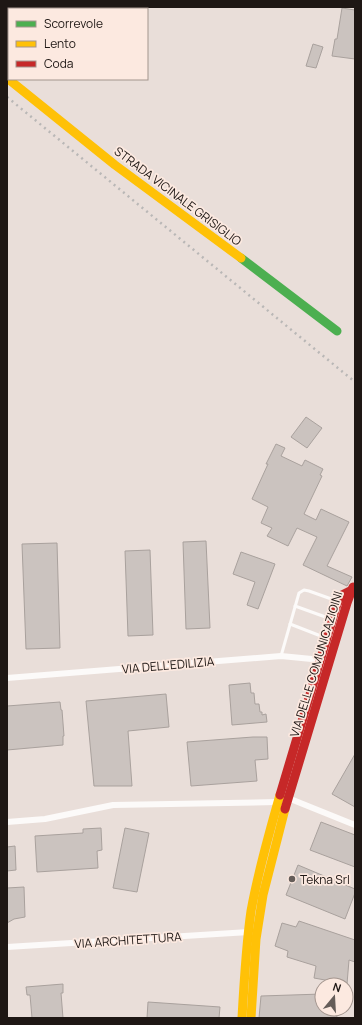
<svg xmlns="http://www.w3.org/2000/svg" width="362" height="1025" font-family="Manrope,sans-serif">
  <style>
    .building { fill: #cbc3bf; stroke: #a9a19d }
    .lines { fill: none; stroke-linecap: round; stroke-linejoin: round }
    .lane { stroke: #fcfaf9; stroke-width: 3 }
    .street { stroke: #fcfaf9; stroke-width: 6 }
    .fast { stroke: #4caf50; stroke-width: 9 }
    .slow { stroke: #ffc107; stroke-width: 9 }
    .jam { stroke: #c62828; stroke-width: 9 }
    .rail { stroke: #b9b7b6; stroke-width: 2.5; stroke-dasharray: 2 4; stroke-linecap: butt }
    .poi-dot { fill: #655d59; stroke: #fce9e0; stroke-width: 1.5 }
    .labels { text-anchor: middle; dominant-baseline: central; stroke-width: 3.5; stroke-linejoin: round; paint-order: stroke }
    .street-label { font-size: 12px; fill: #1e1714; stroke: #fce9e0 }
    .poi-label { font-size: 12px; fill: #1e1714; stroke: #fce9e0; text-anchor: start }
  </style>
  <rect width="100%" height="100%" fill="#e9ded9"/>
  <g class="building">
    <path d="M342,8L355,10V59L332,56L335,39H337Z"/>
    <path d="M313,44L323,47L316,68L306,66Z"/>
    <path d="M306,417L322,428L307,448L291,437Z"/>
    <path d="M276,444L285,448L281,456L302,466L305,460L323,469L320,475L322,476L304,514L316,520L321,509L349,522L327,566L352,577L347,586L303,565L317,537L297,528L288,546L267,536L272,528L261,523L268,507L252,499L268,464H266Z"/>
    <path d="M206,541L210,628L186,629L183,542Z"/>
    <path d="M57,543L60,648L26,649L22,544Z"/>
    <path d="M150,550L153,635L128,636L125,551Z"/>
    <path d="M241,552L275,564L258,609L247,605L255,582L233,574Z"/>
    <path d="M250,683L251,693H254L255,704H259L260,712H262V715L266,714L267,722L232,725L229,685Z"/>
    <path d="M166,694L169,727L128,731L132,786H94L86,701Z"/>
    <path d="M60,702L61,710H62L64,736H63V745L7,750V706Z"/>
    <path d="M253,737H267L268,759L255,760L257,781L191,786L187,742Z"/>
    <path d="M355,754V807L332,794Z"/>
    <path d="M321,822L355,835V867L310,850Z"/>
    <path d="M101,828L102,850L97,851L98,868L37,872L35,836L83,833V829Z"/>
    <path d="M125,828L149,833L137,892L113,888Z"/>
    <path d="M15,846L16,870L7,871V847Z"/>
    <path d="M298,865L355,889V893L345,919L286,895Z"/>
    <path d="M24,887L25,917L14,919L7,923V888Z"/>
    <path d="M299,921L355,940V962L349,960L347,984L314,978L316,966L287,957L288,951L275,946L282,923L296,927Z"/>
    <path d="M63,984V993H61L63,1018H32L30,995H27L26,987Z"/>
    <path d="M322,994V1009H336L337,1018H259L261,996Z"/>
    <path d="M148,1002L220,1007L219,1018H147Z"/>
  </g>
  <g class="lines">
    <g class="lane">
      <path d="M295,606L331,619"/>
      <path d="M290,624L326,638"/>
      <path d="M281,656L299,593L304,590L309,591L337,601"/>
    </g>
    <g class="street">
      <path d="M29,9L30,7"/>
      <path d="M7,62L9,57"/>
      <path d="M7,678L281,656L322,660"/>
      <path d="M288,798L355,825"/>
      <path d="M7,822L45,819L113,805L277,802"/>
      <path d="M7,947L249,932"/>
    </g>
    <path class="fast" d="M241,258L337,331"/>
    <g class="slow">
      <path d="M7,78L115,165L241,258"/>
      <path d="M242,1018C244,982 246,946 251,911C258,872 269,833 280,795"/>
      <path d="M251,1018L256,939L263,895L285,809"/>
    </g>
    <g class="jam">
      <path d="M280,795L337,604L342,595L352,590"/>
      <path d="M285,809L347,603L353,587"/>
    </g>
    <path class="rail" d="M7,97L355,382"/>
  </g>
  <circle class="poi-dot" cx="292" cy="879" r="4"/>
  <g class="labels">
    <g class="street-label">
      <text transform="translate(178 196) rotate(37)">STRADA VICINALE GRISIGLIO</text>
      <text transform="translate(316 664) rotate(-73)">VIA DELLE COMUNICAZIOINI</text>
      <text transform="translate(168 665) rotate(-5)">VIA DELL'EDILIZIA</text>
      <text transform="translate(128 940) rotate(-4)">VIA ARCHITETTURA</text>
    </g>
    <g class="poi-label">
      <text x="300" y="879">Tekna Srl</text>
    </g>
  </g>
  <rect width="362" height="1025" fill="none" stroke="#1e1714" stroke-width="16"/>
  <rect x="8" y="8" width="140" height="72" fill="#fce9e0" stroke="#a3958e"/>
  <rect x="16" y="21" width="20" height="6" fill="#4caf50" stroke="#a3958e"/>
  <text x="44" y="28" font-size="12" fill="#1e1714">Scorrevole</text>
  <rect x="16" y="41" width="20" height="6" fill="#ffc107" stroke="#a3958e"/>
  <text x="44" y="48" font-size="12" fill="#1e1714">Lento</text>
  <rect x="16" y="61" width="20" height="6" fill="#c62828" stroke="#a3958e"/>
  <text x="44" y="68" font-size="12" fill="#1e1714">Coda</text>
  <g transform="translate(334 997) rotate(18)"><circle r="19" fill="#fce9e0" stroke="#a3958e"/>
  <path d="M0-3L7 15L0 10L-7 15Z" fill="#655d59"/>
  <text y="-6" font-size="11" font-weight="bold" text-anchor="middle" fill="#1e1714">N</text>
  </g>
</svg>
